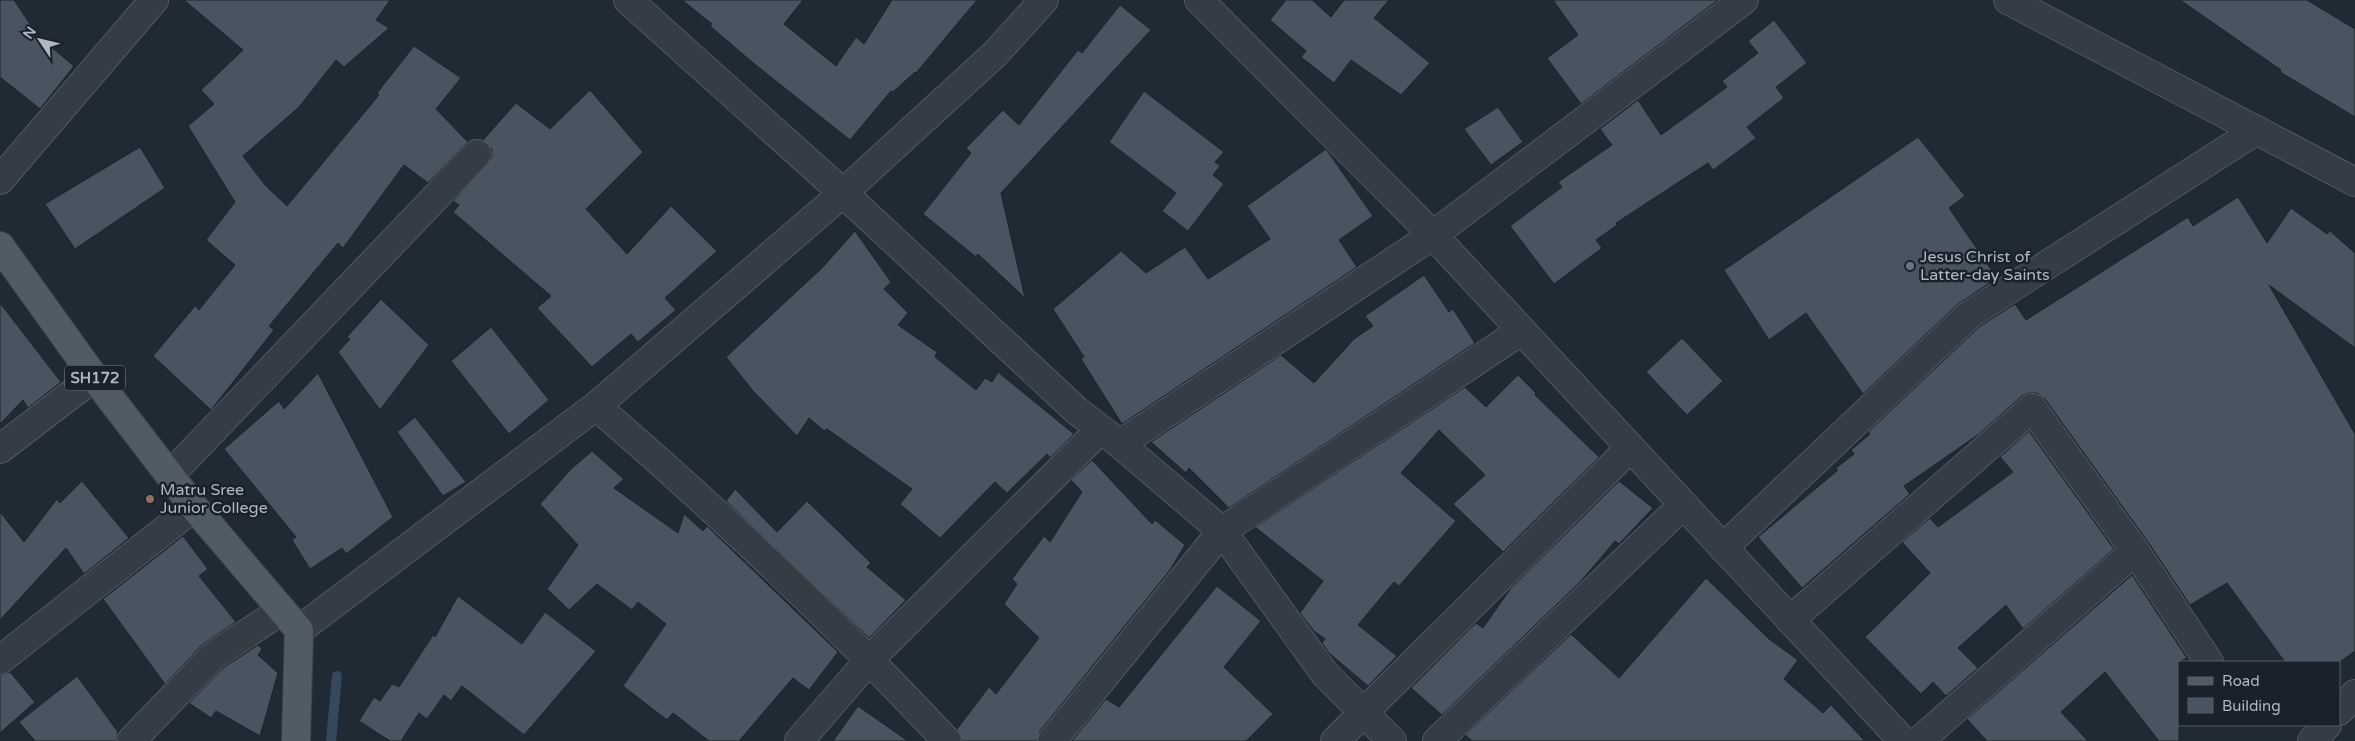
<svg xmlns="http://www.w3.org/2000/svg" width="2355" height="741" font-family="'Varela Round',sans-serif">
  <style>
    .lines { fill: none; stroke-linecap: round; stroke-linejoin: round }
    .stream { stroke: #36485d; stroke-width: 10 }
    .building { fill: #495461; stroke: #1b232c }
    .minor-casing { stroke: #515a64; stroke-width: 30 }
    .tertiary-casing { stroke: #515a64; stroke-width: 30 }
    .primary-casing { stroke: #3d454f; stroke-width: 30 }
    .minor { stroke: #343c46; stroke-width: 28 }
    .tertiary { stroke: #343c46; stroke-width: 28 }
    .primary { stroke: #515b66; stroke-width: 28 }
    .worship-dot { fill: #6b7280; stroke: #19212a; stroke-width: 2 }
    .education-dot { fill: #8d6e63; stroke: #19212a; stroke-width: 2 }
    .labels { text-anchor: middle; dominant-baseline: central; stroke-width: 5; stroke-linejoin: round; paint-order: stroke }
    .shield { fill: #19212a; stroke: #818a95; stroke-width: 1 }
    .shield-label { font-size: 15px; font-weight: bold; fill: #aeb7c3 }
    .poi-label { font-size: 16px; fill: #aeb7c3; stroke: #19212a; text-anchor: start }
  </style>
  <rect width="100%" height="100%" fill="#202a35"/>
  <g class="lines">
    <path class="stream" d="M331,741L337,676"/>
  </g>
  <g class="building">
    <path d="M0,0H14L38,36L74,66L40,109L0,77Z"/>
    <path d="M184,0H390L376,20L389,28L344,67L336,60L299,107L243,156L265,185L287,206L379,95L377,93L414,46L461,78L436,109L468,142L428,183L404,165L343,248L338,243L269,326L274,330L211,410L153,356L195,306L199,310L235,265L206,240L235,202L188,126L214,104L201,90L243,50Z"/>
    <path d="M682,0H803L784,24L836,66L856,37L864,44L892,0H977L916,73L915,72L893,92L891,91L850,140L752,62L710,26L712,24Z"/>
    <path d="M1286,0H1312L1331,17L1344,0H1389L1374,18L1430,63L1401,95L1351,60L1334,83L1301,57L1306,51L1270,20Z"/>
    <path d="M1553,0H1718L1581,104L1547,58L1578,35Z"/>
    <path d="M2180,0H2307L2355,29V117L2280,72L2281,70Z"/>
    <path d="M1120,5L1151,30L1001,193L1025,298L978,254L976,257L923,214L971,153L966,148L1003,110L1019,125L1078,50L1082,53Z"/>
    <path d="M1774,20L1807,63L1776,87L1784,98L1747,127L1756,138L1713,170L1708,163L1616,223L1617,225L1596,240L1602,248L1554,284L1510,226L1562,187L1558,182L1612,145L1600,129L1638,100L1661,135L1727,87L1722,81L1758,53L1748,41Z"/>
    <path d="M590,90L643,152L586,209L627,254L671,206L717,251L665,298L676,310L638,342L631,334L592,367L537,308L551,296L453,212L459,205L453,201L492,158V149L483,140L516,103L550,129Z"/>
    <path d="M1144,91L1224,152L1215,162L1220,166L1213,175L1224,184L1188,231L1162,211L1176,193L1109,142Z"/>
    <path d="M1498,107L1523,142L1491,165L1464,129Z"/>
    <path d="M1918,137L1965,196L1949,208L1997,278L1958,304L1863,394L1806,313L1769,340L1724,270Z"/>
    <path d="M140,147L165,188L75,249L45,204Z"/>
    <path d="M1326,149L1373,216L1339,240L1357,267L1122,424L1081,359L1084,357L1053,309L1121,251L1146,273L1185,247L1208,279L1270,239L1247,206Z"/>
    <path d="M2238,197L2267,243L2291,208L2327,234L2330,231L2355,253V348L2269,285L2355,434V651L2340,662H2285L2227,583L2190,605L2148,542L2045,399L2037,393H2029L2022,396L1979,434L1904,486L1910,494L1802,588L1758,537L1838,470L1836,468L1854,454L1851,450L1870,434L1868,432L1979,327L2015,304L2026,320L2188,217L2193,226Z"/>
    <path d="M855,231L891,282L884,289L908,313L898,325L937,352L935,357L976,390L985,378L992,382L998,372L1074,434L1050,458L1047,454L1007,493L995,482L940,538L900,504L912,489L827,429L824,431L809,418L797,436L753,391L726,357L822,268Z"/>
    <path d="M1424,275L1449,312L1453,309L1475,343L1229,508L1189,468L1186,473L1151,442L1281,355L1314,383L1354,339L1373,326L1365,316Z"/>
    <path d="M381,299L429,345L380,410L338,352L350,339L347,337Z"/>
    <path d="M0,303L61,382L28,408L23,400L0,424Z"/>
    <path d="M491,327L549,400L509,434L451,361Z"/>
    <path d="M1682,338L1723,381L1687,415L1646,372Z"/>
    <path d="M318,373L393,517L346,554L342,548L310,569L292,540L296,537L224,449L279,401L284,409Z"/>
    <path d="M1518,375L1536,393L1535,395L1599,457L1503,552L1453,504L1485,475L1439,430L1401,473L1456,521L1399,586L1394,582L1358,625L1397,656L1368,686L1329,653L1322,643L1325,639L1314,631L1300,613L1323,581L1255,527L1465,387L1486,407Z"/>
    <path d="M415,417L466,482L443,496L397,432Z"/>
    <path d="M2029,431L2114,549L2023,629L2006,605L1958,648L1978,668L1946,696L1933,682L1921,694L1865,637L1930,573L1902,542L1930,518L1938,527L2013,472L2000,457Z"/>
    <path d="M592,451L624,479L614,488L678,533L684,514L703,531L707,526L838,652L809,690L793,678L739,741H709L673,713L667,720L623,686L666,624L638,602L632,610L597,584L569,610L547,589L578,545L540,504L570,470Z"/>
    <path d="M1092,460L1152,524L1155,520L1185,545L1170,570L1040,731L1037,741H962L957,729L989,687L996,694L1039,638L1004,604L1017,584L1012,579L1044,536L1050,542L1082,492L1071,480Z"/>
    <path d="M82,481L129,538L84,574L66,548L0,620V512L24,542L57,499L60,503Z"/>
    <path d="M1619,481L1653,508L1619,544L1615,541L1581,581L1442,715L1411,688L1476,623L1483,628L1511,588Z"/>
    <path d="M735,489L777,532L807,501L871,563L867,567L906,600L869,638L726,501Z"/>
    <path d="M183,536L208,569L199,576L236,622L202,645L165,684L103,599Z"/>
    <path d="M2132,575L2187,658L2179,662V741H2159L2105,672L2061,712L2088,741H1987L1967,719Z"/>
    <path d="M1706,578L1769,639L1798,660L1784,679L1823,713L1831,705L1865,741H1472L1465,735L1571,634L1619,678Z"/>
    <path d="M1217,586L1261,621L1224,667L1273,714L1246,741H1072L1106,699L1119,707Z"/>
    <path d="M458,596L522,644L545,612L596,651L524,735L462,686L451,701L444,695L427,719L419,713L401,741H390L359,721L374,697L380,701L392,684L399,687L433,635L435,637Z"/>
    <path d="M258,645L262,649L258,655L278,673L260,736L216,711L211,718L189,703L223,668Z"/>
    <path d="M10,672L35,702L0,733V675Z"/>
    <path d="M77,676L118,732L116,741H35L19,722Z"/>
    <path d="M858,706L908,741H833Z"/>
  </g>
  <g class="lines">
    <g class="minor-casing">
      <g id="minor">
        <path d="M628,0L843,193L1076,410L1120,444L1222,531L1325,674L1392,741"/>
        <path d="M1199,0L1433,235L1903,741"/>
        <path d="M0,180L154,0"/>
        <path d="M596,406C718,511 836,623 947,741"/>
        <path d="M1120,444L1433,235L1744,0"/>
        <path d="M0,449L94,377"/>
        <path d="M170,475L477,154"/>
        <path d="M1723,548L1969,315L2257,130"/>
        <path d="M1790,620L2032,408L2135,551L2209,662"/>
        <path d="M299,630L596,406L843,193L995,54L1044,0"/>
        <path d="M0,660L194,507"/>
        <path d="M2339,711L2355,694"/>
        <path d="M131,741L213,656L282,610"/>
        <path d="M799,741L870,659L1100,430"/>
        <path d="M1052,741L1222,531L1521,331"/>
        <path d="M1335,741L1630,448"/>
        <path d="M1437,741L1683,505"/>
        <path d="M1919,741L2135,551"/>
        <path d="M2312,741L2327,725"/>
      </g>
    </g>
    <g class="tertiary-casing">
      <path id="tertiary" d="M2008,0L2355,182"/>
    </g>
    <g class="primary-casing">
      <path id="primary" d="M0,246L94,377L194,507L299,630L296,741"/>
    </g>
    <use href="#minor" class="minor"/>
    <use href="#tertiary" class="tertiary"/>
    <use href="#primary" class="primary"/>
  </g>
  <circle class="worship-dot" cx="1910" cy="266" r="5"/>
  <circle class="education-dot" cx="150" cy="499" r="5"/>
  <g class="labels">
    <rect class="shield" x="65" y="365.5" width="60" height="25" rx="4"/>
    <g class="shield-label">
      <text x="95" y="378">SH172</text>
    </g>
    <g class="poi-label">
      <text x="1920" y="257">Jesus Christ of<tspan x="1920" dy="18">Latter-day Saints</tspan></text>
      <text x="160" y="490">Matru Sree<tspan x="160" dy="18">Junior College</tspan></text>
    </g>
  </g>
  <rect x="2178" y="661" width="162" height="65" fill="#19212a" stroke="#555d67"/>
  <rect x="2188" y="677" width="25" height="8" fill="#515b66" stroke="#555d67"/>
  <text x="2222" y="686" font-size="15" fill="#aeb7c3">Road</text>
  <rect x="2188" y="698" width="25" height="15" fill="#495461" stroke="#555d67"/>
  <text x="2222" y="711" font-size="15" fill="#aeb7c3">Building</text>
  <g transform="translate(40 40) rotate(305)" stroke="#19212a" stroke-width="4" paint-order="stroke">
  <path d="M0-4L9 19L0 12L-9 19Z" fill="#aeb7c3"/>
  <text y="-8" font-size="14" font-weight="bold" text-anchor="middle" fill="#aeb7c3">N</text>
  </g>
</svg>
